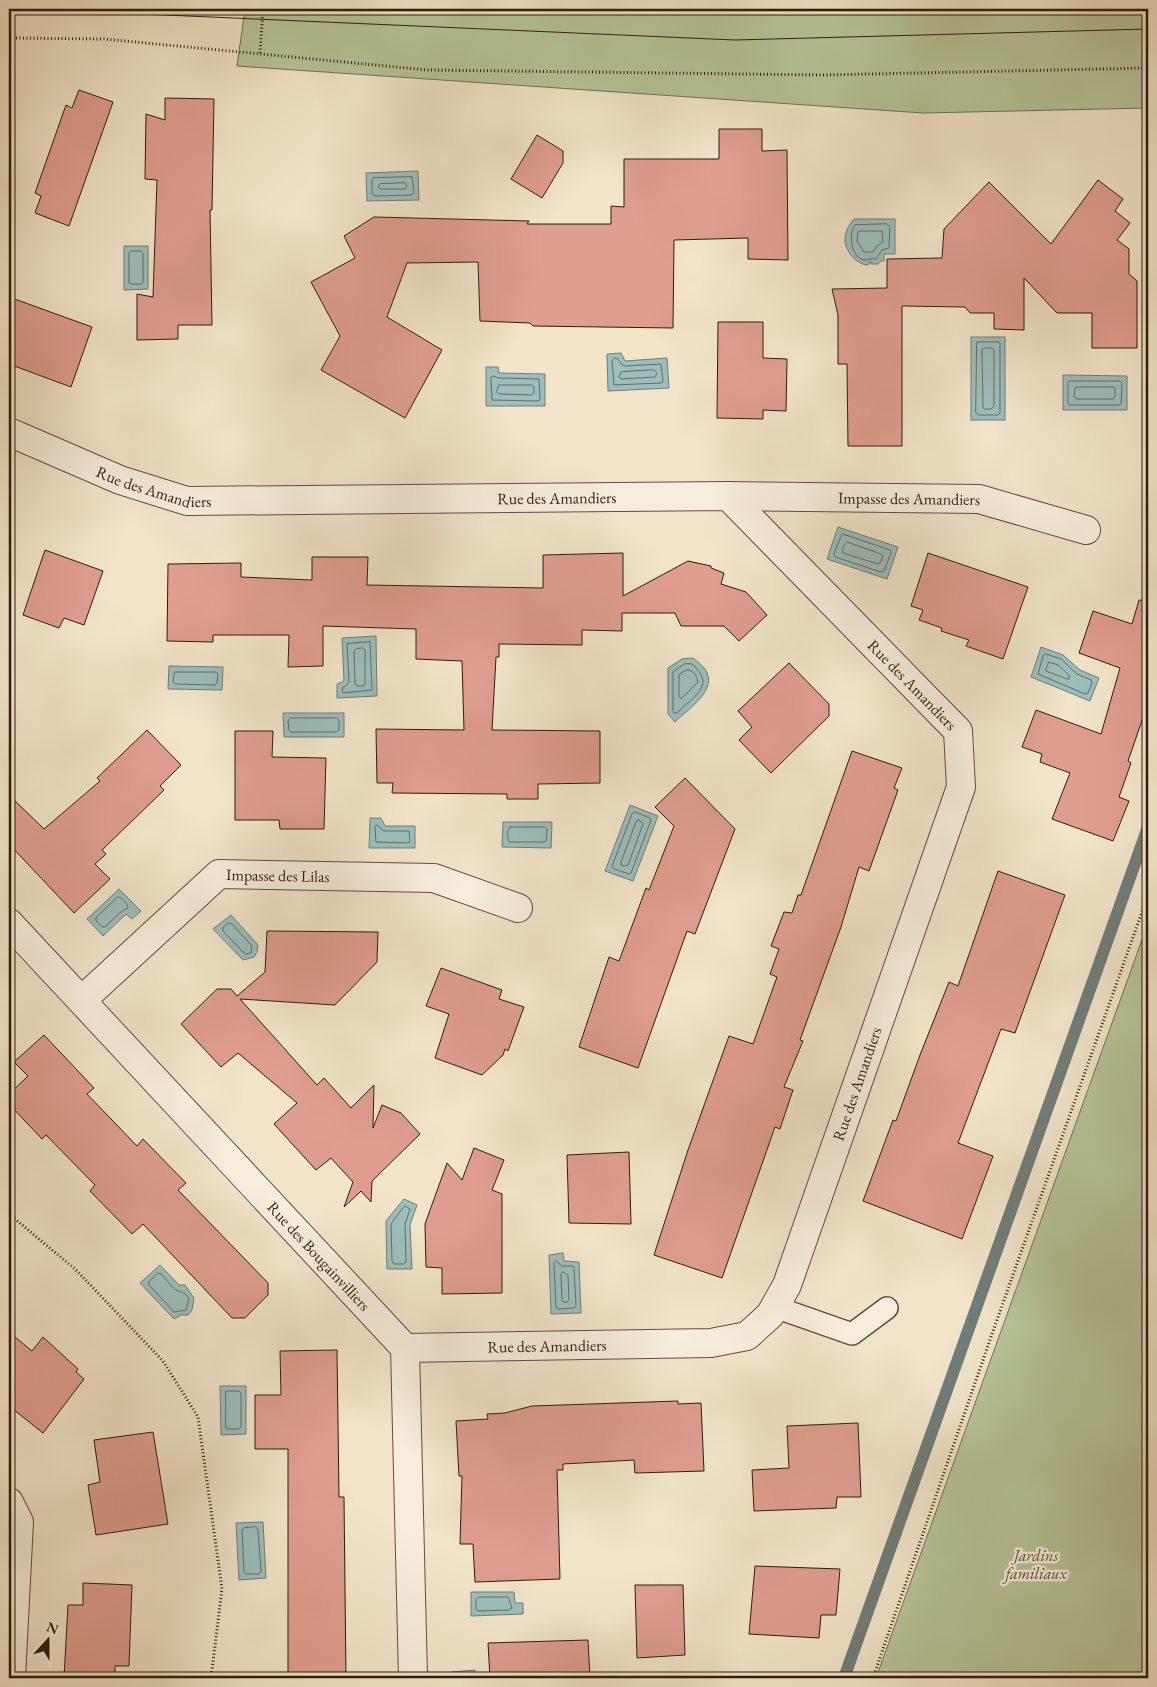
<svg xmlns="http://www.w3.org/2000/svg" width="1157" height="1687" font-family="'EB Garamond',serif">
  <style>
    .green { fill: #b6c59a; stroke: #727056 }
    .water { fill: #9cbebc; stroke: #707d78 }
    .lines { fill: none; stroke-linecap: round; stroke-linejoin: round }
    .shore { stroke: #666c66; stroke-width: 1 }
    .stream { stroke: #707d78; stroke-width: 12 }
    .building { fill: #de9d90; stroke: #2f1b11 }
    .lane-casing { stroke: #604d3f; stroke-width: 24 }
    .street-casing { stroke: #604d3f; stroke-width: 30 }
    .path { stroke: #2f1b11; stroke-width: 3; stroke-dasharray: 1 2.5; stroke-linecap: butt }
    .lane { stroke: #f6eddc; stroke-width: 21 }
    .street { stroke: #f6eddc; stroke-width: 28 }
    .tram { stroke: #2f1b11; stroke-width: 1 }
    .labels { text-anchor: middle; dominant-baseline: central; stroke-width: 5; stroke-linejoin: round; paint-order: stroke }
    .street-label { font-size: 16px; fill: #2f1b11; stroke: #f6eddc }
    .park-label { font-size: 16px; font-style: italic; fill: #584e3a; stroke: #f6eddc }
  </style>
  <rect width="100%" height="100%" fill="#f1e4c9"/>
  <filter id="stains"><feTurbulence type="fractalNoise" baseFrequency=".004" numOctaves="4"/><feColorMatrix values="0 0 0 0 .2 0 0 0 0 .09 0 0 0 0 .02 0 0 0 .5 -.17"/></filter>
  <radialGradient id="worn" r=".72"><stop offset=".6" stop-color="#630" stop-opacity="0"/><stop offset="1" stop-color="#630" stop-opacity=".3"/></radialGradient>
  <g class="green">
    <path d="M245,9H487L577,13L1148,10V108L923,113L237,66Z"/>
    <path d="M1148,923V1678H876Z"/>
  </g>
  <g class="water">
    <path d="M418,171L419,200L367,201L366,173Z"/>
    <path d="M854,219H895V254H884V261H881L878,264H871L870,261L868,265C857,265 846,252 845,241C845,232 848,226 854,219Z"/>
    <path d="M124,246H148V289L124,290Z"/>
    <rect x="971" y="337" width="34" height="83"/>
    <path d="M621,353L625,361L667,358L669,388L608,391L607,354Z"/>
    <path d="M486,367H498L499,373L545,374V406H486Z"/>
    <path d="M1063,375L1127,376V410H1063Z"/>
    <path d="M838,527L898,547L887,579L827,559Z"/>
    <path d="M376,636L377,696L337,698V684L344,681L342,638Z"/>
    <path d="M1041,647L1063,655L1080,670L1099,678L1090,701L1031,677Z"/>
    <path d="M693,658C697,661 702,665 705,669C719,690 688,709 675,722L668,714V668L682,659Z"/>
    <path d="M169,666L223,667L222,690L168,689Z"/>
    <path d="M283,713H344V737H284Z"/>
    <path d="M630,805L658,816L633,881L605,871Z"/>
    <path d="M370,818H381L385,826H415V848H369Z"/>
    <path d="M503,822H552L551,848L502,847Z"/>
    <path d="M119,889L141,911L132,919L126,914L103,936L87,919Z"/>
    <path d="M231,915L258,945L257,952L254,957L243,960L213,929Z"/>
    <path d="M404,1199L417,1205L410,1225L412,1269H387L386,1221Z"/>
    <path d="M563,1253L564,1261L579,1262L581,1313L551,1314L549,1255Z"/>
    <path d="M160,1265L179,1285H185L194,1298L192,1310L188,1315H181L174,1319L140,1283Z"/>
    <path d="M220,1386H246V1434L221,1435Z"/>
    <path d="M263,1522L266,1578L239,1580L236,1523Z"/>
    <path d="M471,1592H514L515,1603H523V1614L471,1616Z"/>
    <path d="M475,1670V1678H452V1672Z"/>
  </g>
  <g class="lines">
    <g class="shore">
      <path d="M412,177L414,192L412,195L375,196L372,194V180L373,178Z"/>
      <path d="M405,183L407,186L405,189H380L378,187L380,184Z"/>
      <path d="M887,224L890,227L889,248L882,250L876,259C872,258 867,260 864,260C851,258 848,233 855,225Z"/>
      <path d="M860,231H882L883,242L877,246L873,252H864L857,241L858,232Z"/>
      <path d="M131,251H141L143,253V282L142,284H132L129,283V253Z"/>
      <path d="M977,342H998L1000,343V413L998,415H979L976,413Z"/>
      <path d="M985,348H992L994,350V406L991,409H984L983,407L982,350Z"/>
      <path d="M615,358L618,359L621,364L625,366L661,364L663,382L661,383L614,385L612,361Z"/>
      <path d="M654,370L657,373L655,377L621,379L619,377L621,372Z"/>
      <path d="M493,376L499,378L539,379L540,400L537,401L492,400L491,378Z"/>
      <path d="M1070,381H1120L1122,383L1121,404L1119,405H1069L1068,403V383Z"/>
      <path d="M499,385H532L534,387V393L532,395L499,394L497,392Z"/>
      <path d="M1076,387H1114L1115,389V397L1113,399H1076L1074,396Z"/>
      <path d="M843,534L890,550L891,553L884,571L881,572L835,557L834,554L841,536Z"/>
      <path d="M847,542L881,554L883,556L880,563L878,564L843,553L842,550L845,544Z"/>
      <path d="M370,642L372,690L343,693L342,688L347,685L349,681L347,644Z"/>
      <path d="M363,648L365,650V684L364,686H357L355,684L354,651L356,649Z"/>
      <path d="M1046,654L1061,659L1077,674L1091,680L1092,683L1088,693L1085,694L1038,674L1043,656Z"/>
      <path d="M1049,662L1058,665L1069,675V679H1067L1046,671V669Z"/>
      <path d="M692,664C717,685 694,696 677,713H674L673,711V672L684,664Z"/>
      <path d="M686,670C693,669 697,676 698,682L681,699L679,696V675Z"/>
      <path d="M175,672H216L218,674L217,683L215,685L175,684L173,682Z"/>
      <path d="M291,718H337L339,720V730L336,732H291L289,730L288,721Z"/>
      <path d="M635,812L650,818L651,820L631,873L629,874L614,869L612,866L632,814Z"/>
      <path d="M638,820L642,822L643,824L628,865L625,866L621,865V862L636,822Z"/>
      <path d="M377,825L384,831H409L410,842L408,843L376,842L375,827Z"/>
      <path d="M510,827H545L547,829L546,841L544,842H509C507,839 507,829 510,827Z"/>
      <path d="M118,897C122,897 128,904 128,908L122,911L105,927H102L96,921V918Z"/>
      <path d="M229,923L232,924L252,946L251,953L245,954L223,931V928Z"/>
      <path d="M405,1206L410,1209L405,1224L406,1262L404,1264H394L392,1261L391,1224Z"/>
      <path d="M556,1261L562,1266H573L574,1268L576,1306L574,1308L558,1309L556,1307L554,1263Z"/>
      <path d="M563,1272L568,1275L569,1300L567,1302H563L562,1300L561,1275Z"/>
      <path d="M158,1273L161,1274C166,1278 171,1287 176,1290C183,1293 185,1292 189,1299L186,1310L174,1312L149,1285V1282Z"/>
      <path d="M226,1391H239L241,1393V1427L239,1429H228L226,1428Z"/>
      <path d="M256,1527L258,1530L261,1572L259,1574H246L244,1572L242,1530L244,1528Z"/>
      <path d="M479,1597H508L512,1608L509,1610L478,1611L476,1609V1600Z"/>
    </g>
    <path class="stream" d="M844,1678L1148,827"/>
  </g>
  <g class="building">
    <path d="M79,90L113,102L69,226L35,213L41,196L35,193L66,105L72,108Z"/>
    <path d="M165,98L214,99L212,210H210L212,325H178V339L137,340V294L153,297L157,180L145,179L146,114L165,120Z"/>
    <path d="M719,129H762V151L787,150L788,260L748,259V238L674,240L673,328L533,326L530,323L480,321L478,262L407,263L387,317L442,350L405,418L321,370L340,336L311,282L355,258L344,236L374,217L529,221L527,224H611V206L624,207V159H719Z"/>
    <path d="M537,135L563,151V163L542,198L511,179Z"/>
    <path d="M1098,180L1123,199L1115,211L1130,223L1117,240L1129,249V274L1137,281V348H1092V313H1057L1024,278V330L994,329V313H970L965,307L902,306V446H848L847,364H838V315L832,289L887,288V259L942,258L944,229L989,182L1051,244Z"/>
    <path d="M9,297L92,327L71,387L9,364Z"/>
    <path d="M718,322H763V358L787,359L786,411L763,410V419L717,418Z"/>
    <path d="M45,550L103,571L84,625L64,618L59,628L23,615Z"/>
    <path d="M623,553V596L688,561L711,566V568L724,573L721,584L746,592L767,615L739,641L724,626H681L675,613H622V631L582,630V645L499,644V657H496L492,730L600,731V783L538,784V799H507V794L392,793L393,783H377L376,729L464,730L462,661L416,659V629L323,626V666L288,667L289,635H213V642L167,641L168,564L241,563V577L312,580V557H368L367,585L543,588V555Z"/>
    <path d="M928,553L1028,587L1003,659L966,646L969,640L941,631L942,628L919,620L923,610L911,606Z"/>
    <path d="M1139,600L1148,601V703L1128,761L1131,763L1119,797L1129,801L1113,841L1052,819L1070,773L1040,762L1042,754L1022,747L1036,710L1101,734L1120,668L1079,653L1093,611L1132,624Z"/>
    <path d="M789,663L829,704V716L771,773L739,740L752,727L738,711Z"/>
    <path d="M147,730L181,765L160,786L164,790L102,850L106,854L95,864L110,879L74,913L9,844V795L44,829L100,781L97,778Z"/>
    <path d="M235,731H273L272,757L326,758L324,829H280L279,820H235Z"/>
    <path d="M852,751L902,768L894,788L898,790L869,871L859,867L841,927L800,1040L803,1041L784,1087L793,1090L780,1129L775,1127L722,1278L654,1255L688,1150L729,1036L753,1044L777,977L770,974L779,949L771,946L784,912L792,913L798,895H801Z"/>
    <path d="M685,778L735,829L695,934L687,931L638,1068L579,1047L609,957L619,961L646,888L649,890L674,826L655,807Z"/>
    <path d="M998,871L1065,895L1015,1033L1001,1029L958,1143L993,1156L962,1239L863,1201L893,1120L896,1121L920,1055L949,982L958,986Z"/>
    <path d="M267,931L378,932L377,962L335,1005L240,999L317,1085L324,1078L351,1108L374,1085L373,1128L382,1105L401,1113L420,1134L372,1181L371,1202L361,1191L344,1207L353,1182L331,1158L316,1170L274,1124L297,1103L238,1053L221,1067L181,1024L217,989H231L237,996L265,972Z"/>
    <path d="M441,968L502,990L499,999L524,1007L508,1051L505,1049L503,1055L482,1075L435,1058L449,1014L426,1006Z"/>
    <path d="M44,1035L94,1088L87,1094L137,1146L143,1139L186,1183L178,1190L268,1283V1295L245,1318H232L143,1224L132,1234L90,1191L95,1185L46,1135L42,1139L9,1104V1094L28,1076L14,1062Z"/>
    <path d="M474,1148L504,1160L492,1190L502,1194V1293L442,1294V1268L426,1267L425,1224L447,1163L462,1180Z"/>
    <path d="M629,1152L631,1224L569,1223L567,1155Z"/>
    <path d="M9,1332L32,1351L43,1337L78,1369L76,1372L84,1379L43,1433L9,1406Z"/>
    <path d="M337,1350L339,1497H344L346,1678H288V1449H255V1395H281L280,1351Z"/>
    <path d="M678,1401V1404L701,1403L704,1471L635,1473L634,1460L563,1464V1470H557L560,1579L475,1582L473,1544H460L462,1476H459L456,1421L488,1419L487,1414L505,1413L532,1406Z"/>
    <path d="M858,1423L861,1497H837L836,1508L754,1511L752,1470L789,1468L787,1426Z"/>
    <path d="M153,1432L168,1524L96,1535L88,1485L100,1482L94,1440Z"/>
    <path d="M755,1566L840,1569L836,1615H821L819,1638L749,1634Z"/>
    <path d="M83,1583L132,1585L129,1666H115V1678H64L68,1605H83Z"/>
    <path d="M635,1585H683L685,1655L637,1658Z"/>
    <path d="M588,1640L590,1678H490L488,1643Z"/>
  </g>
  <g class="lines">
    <g class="lane-casing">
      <path id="lane" d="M775,1307L852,1334L887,1308"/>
    </g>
    <g class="street-casing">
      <g id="street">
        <path id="s1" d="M9,432L120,480L187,501L728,496L958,731L961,787L787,1285L770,1315L747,1336L711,1343L405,1348"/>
        <path id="s2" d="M728,496L979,499L1086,530"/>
        <path id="s3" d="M9,923L405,1348L413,1678"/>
        <path id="s4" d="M82,1000L219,874L434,878L518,908"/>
        <path d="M9,1502L19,1522L11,1678"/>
      </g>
    </g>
    <g class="path">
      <path d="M9,38L104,39L428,70L824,75L1148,68"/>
      <path d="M260,53L263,9"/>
      <path d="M9,1214L75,1269L163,1361L198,1417L222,1589L211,1678"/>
      <path d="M873,1678L992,1334L1148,895"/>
    </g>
    <use href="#lane" class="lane"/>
    <use href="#street" class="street"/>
    <path class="tram" d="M28,9L735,40L1148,29"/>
  </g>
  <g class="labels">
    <g class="street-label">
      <text stroke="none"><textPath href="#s1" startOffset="156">Rue des Amandiers</textPath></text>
      <text stroke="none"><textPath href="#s1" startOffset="561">Rue des Amandiers</textPath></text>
      <text stroke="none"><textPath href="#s2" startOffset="181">Impasse des Amandiers</textPath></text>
      <text stroke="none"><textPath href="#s1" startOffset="996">Rue des Amandiers</textPath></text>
      <text stroke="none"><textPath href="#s4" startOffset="245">Impasse des Lilas</textPath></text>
      <text transform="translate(857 1084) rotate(-71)">Rue des Amandiers</text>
      <text stroke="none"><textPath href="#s3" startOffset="455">Rue des Bougainvilliers</textPath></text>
      <text transform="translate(547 1346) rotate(-1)">Rue des Amandiers</text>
    </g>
    <g class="park-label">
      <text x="1036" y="1555">Jardins<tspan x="1036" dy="18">familiaux</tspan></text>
    </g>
  </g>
  <rect width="1157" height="1687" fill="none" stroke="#f1e4c9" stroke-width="30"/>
  <rect x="10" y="10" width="1137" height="1667" fill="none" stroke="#2f1b11" stroke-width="2.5"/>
  <rect x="15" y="15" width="1127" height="1657" fill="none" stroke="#2f1b11"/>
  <g transform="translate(48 1640) rotate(21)" stroke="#f6eddc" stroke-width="4" paint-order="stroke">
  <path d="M0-4L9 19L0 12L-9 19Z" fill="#2f1b11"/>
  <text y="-8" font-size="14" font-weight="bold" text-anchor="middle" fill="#2f1b11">N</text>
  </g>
  <rect width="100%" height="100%" filter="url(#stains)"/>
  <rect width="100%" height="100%" fill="url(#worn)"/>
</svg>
